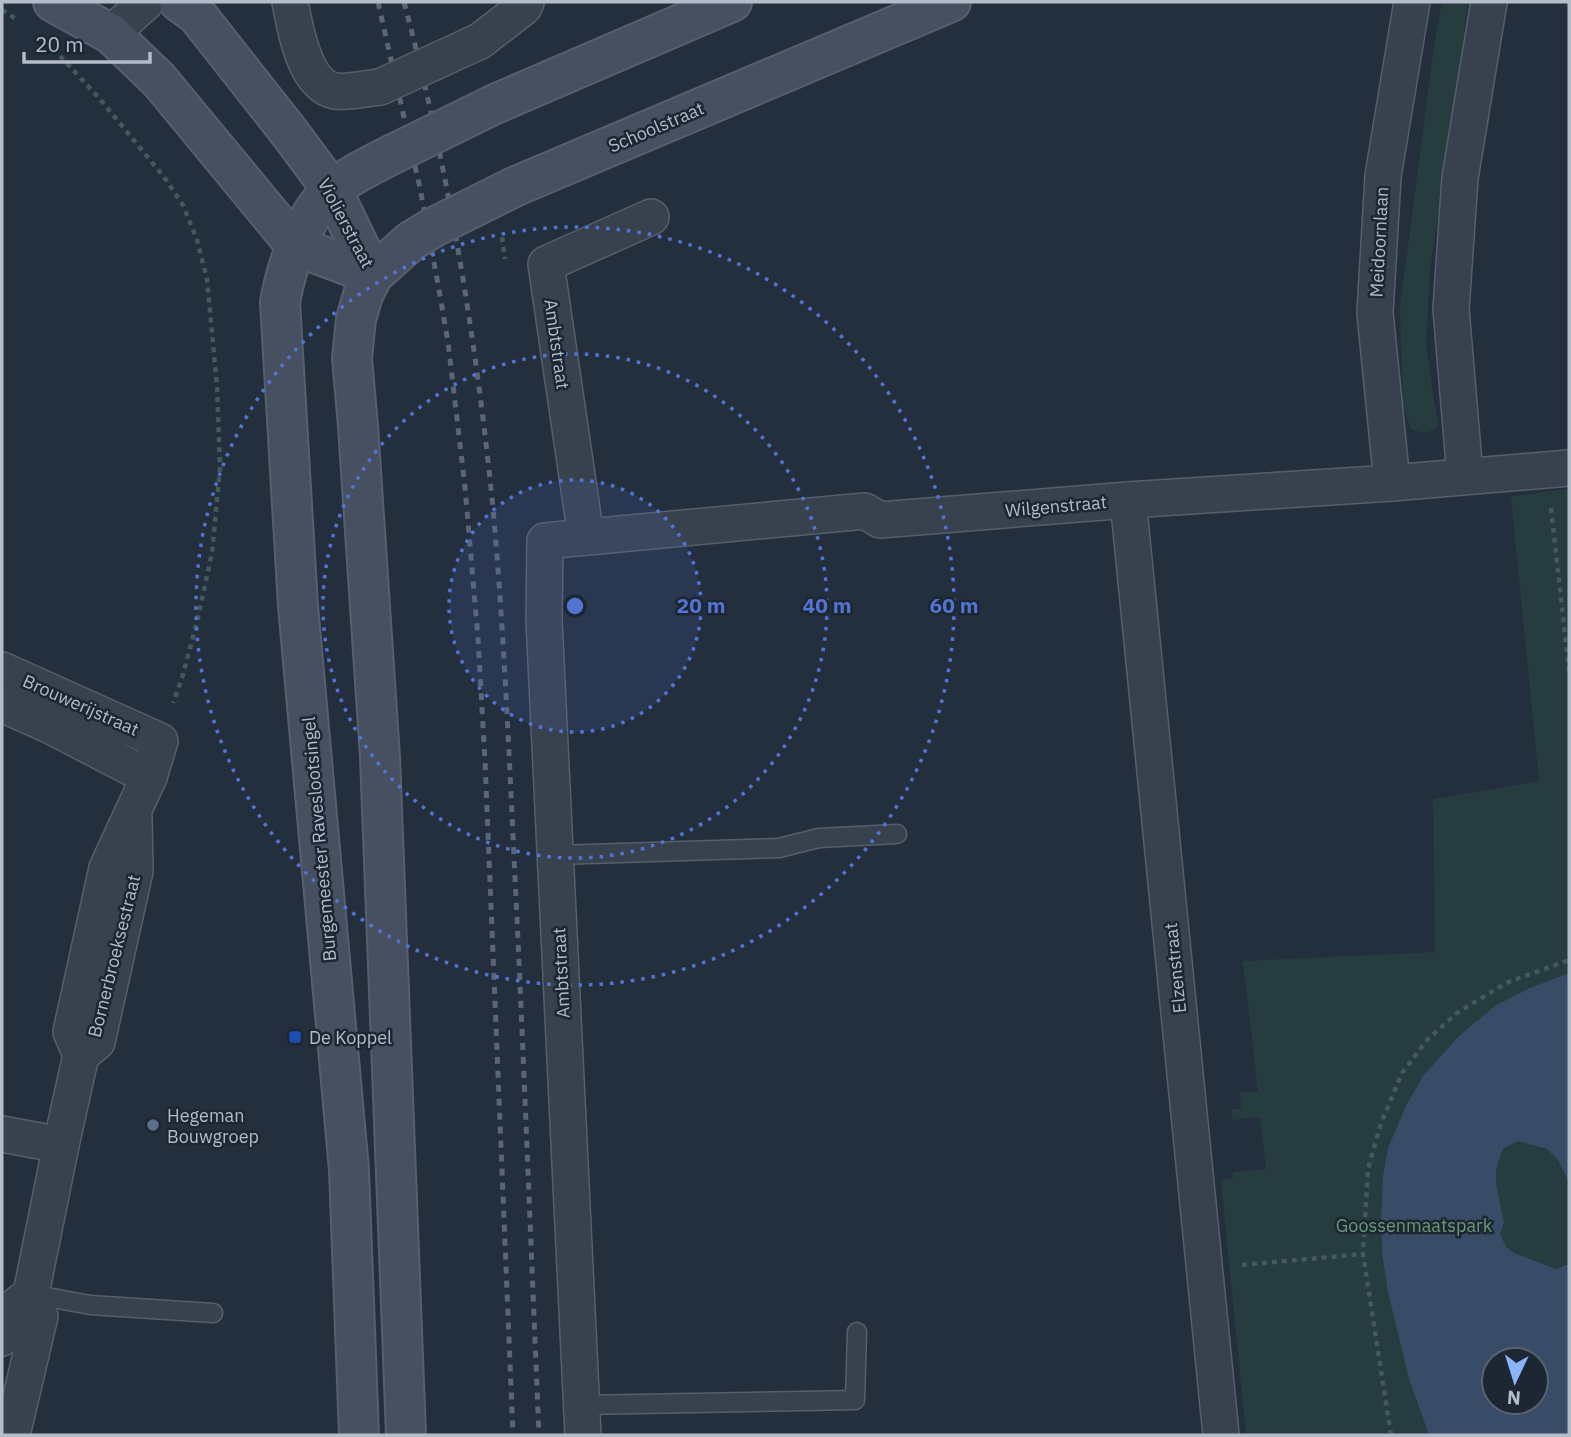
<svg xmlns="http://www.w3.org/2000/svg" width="1571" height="1437" font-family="'IBM Plex Sans',sans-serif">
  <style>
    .green { fill: #263c3f; fill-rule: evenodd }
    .water { fill: #394c67; fill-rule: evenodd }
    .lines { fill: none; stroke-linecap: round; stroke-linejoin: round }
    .service-casing { stroke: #565f6c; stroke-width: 21 }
    .minor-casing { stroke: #565f6c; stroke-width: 38 }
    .secondary-casing { stroke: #565f6c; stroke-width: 42 }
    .path { stroke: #44595c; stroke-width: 4.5; stroke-dasharray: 5 5; stroke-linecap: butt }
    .service { stroke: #38414e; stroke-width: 18 }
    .minor { stroke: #38414e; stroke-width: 35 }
    .secondary { stroke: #465061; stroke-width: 38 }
    .rail { stroke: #5a6575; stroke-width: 5; stroke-dasharray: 7 7; stroke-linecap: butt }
    .minor-bridge-casing { stroke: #565f6c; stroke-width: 38; stroke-linecap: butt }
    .secondary-bridge-casing { stroke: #565f6c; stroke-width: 42; stroke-linecap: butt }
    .minor-bridge { stroke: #38414e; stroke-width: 35 }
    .secondary-bridge { stroke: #465061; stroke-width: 38 }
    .ring { fill: none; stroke: #5274d3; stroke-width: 3.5; stroke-dasharray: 3.5 7 }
    .transit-dot { fill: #1a4fb4; stroke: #1d2633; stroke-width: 2.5 }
    .service-dot { fill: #5c6f8a; stroke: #1d2633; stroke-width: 2.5 }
    .labels { text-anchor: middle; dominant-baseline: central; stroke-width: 5; stroke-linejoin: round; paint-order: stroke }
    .street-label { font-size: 18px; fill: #b4bcc9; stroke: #1d2633 }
    .poi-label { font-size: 18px; fill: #b4bcc9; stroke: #1d2633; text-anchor: start }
    .park-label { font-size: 18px; fill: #6b9a76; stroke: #1d2633 }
    .centre { fill: #5274d3; stroke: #1d2633; stroke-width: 3.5 }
    .ring-label { font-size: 21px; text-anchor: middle; font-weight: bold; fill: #5274d3; stroke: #1d2633; stroke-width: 5; stroke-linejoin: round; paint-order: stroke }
  </style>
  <rect width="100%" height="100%" fill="#242f3e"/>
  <g class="green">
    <path d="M1442,2H1468L1456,96L1430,269L1426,345L1435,408L1439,425C1429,434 1423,434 1410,428L1403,405L1400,308L1434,46Z"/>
    <path d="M1569,489V1435H1246L1221,1180L1233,1178V1172L1266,1169L1260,1117L1232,1120L1231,1109H1241L1240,1092H1258L1243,961L1435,952L1433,799L1539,781L1511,496ZM1494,1360H1536V1402H1494Z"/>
  </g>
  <path class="water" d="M1569,973V1182L1558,1160L1547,1149L1518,1141L1503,1149L1496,1169V1184L1504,1223L1500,1234L1506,1247L1514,1253L1556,1269L1569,1264V1435H1429L1409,1379L1388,1292L1382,1251L1381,1225L1383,1176L1388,1148L1406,1106L1423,1076L1458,1037L1495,1006L1530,988ZM1494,1360H1536V1402H1494Z"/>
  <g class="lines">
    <g class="service-casing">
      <g id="service">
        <path d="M556,855L779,848L819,838L897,834"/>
        <path d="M31,1294L90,1305L213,1313"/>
        <path d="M581,1405L855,1400L857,1332"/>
      </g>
    </g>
    <g class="minor-casing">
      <g id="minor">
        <path d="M290,2C295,28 304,85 335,91C345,93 369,88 380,87"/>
        <path d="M111,34L146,2"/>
        <path d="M480,41L524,7L526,2"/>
        <path d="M1465,476L1451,309L1460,178L1489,2"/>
        <path d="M1392,483L1375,313L1383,176L1412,2"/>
        <path d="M1128,500L1221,1435"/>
        <path d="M586,537L546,264L651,217"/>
        <path d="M2,670L160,741L149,777L107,868L71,1032L81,1055L61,1145L31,1294L40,1316L12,1435"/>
        <path d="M2,704L51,726L149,777"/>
        <path d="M81,1055L97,1042L135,871L134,818"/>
        <path d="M2,1134L61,1145"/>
        <path d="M2,1338L8,1312L31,1294"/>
        <path d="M583,1435L544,620L545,541L865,511L880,520L1128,500L1392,483L1569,468"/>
      </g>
    </g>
    <g class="secondary-casing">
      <g id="secondary">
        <path d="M53,2L111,34L159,80L296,246L373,275"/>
        <path d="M179,2L197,15L289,132L332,190L373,275"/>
        <path d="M495,104L732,2"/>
        <path d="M514,187L951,2"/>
        <path d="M359,1435L349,1170L298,606L280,302C287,264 303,216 332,190C348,176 375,163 393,154"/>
        <path d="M406,1435L380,757L358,426L352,358L356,319L363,295L373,275L411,241"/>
      </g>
    </g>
    <g class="path">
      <path d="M2,10L16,19"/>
      <path d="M60,56L99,98L164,177L183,205L197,240L207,279L217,386L220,468L212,553L197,622L182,678L173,703"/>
      <path d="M502,237L505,259"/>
      <path d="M1551,508L1569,671"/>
      <path d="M1242,1265L1363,1254"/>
      <path d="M1391,1435L1363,1254L1368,1169L1381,1123L1402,1073L1427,1040L1457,1013L1506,983L1569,960"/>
    </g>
    <use href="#service" class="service"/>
    <use href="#minor" class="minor"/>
    <use href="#secondary" class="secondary"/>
    <g class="rail">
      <path d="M378,2L420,188L438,284L448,342L465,487L478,638L485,761L513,1435"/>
      <path d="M404,2C448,167 476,338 493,508C504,631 509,754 515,877C524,1063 531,1249 539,1435"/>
    </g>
    <g class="minor-bridge-casing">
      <path id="minor-bridge" d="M380,87L480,41"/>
    </g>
    <g class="secondary-bridge-casing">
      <g id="secondary-bridge">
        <path d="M393,154L495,104"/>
        <path d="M411,241L434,227L514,187"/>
      </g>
    </g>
    <use href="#minor-bridge" class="minor-bridge"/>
    <use href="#secondary-bridge" class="secondary-bridge"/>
  </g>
  <circle cx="575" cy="606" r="126" fill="#5274d3" fill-opacity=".12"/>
  <g class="ring">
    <circle cx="575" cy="606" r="126"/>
    <circle cx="575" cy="606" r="252"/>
    <circle cx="575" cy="606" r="379"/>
  </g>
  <rect class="transit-dot" x="288" y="1030" width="14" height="14" rx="3.5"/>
  <circle class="service-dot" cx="153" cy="1125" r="7"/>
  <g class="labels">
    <g class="street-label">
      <text transform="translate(656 127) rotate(-23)">Schoolstraat</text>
      <text transform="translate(346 223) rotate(62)">Violierstraat</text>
      <text transform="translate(1379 242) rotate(-87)">Meidoornlaan</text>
      <text transform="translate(557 344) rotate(82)">Ambtstraat</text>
      <text transform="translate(1056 506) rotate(-5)">Wilgenstraat</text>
      <text transform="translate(81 705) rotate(24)">Brouwerijstraat</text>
      <text transform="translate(319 839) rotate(-95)">Burgemeester Raveslootsingel</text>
      <text transform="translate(114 956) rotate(-76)">Bornerbroeksestraat</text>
      <text transform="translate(1175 968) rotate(-96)">Elzenstraat</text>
      <text transform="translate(561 973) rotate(-93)">Ambtstraat</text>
    </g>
    <g class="poi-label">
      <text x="309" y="1037">De Koppel</text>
      <text x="167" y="1115">Hegeman<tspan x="167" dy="21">Bouwgroep</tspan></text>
    </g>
    <g class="park-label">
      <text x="1414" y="1225">Goossenmaatspark</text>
    </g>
  </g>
  <circle cx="575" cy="606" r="10" class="centre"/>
  <g class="ring-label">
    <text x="701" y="613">20 m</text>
    <text x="827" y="613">40 m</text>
    <text x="954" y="613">60 m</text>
  </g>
  <rect width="1571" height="1437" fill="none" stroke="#b4bcc9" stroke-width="7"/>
  <g transform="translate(1515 1381) rotate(184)"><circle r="33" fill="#1d2633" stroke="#59626f" stroke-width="2"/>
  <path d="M0-5L12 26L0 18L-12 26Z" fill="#8ab4f8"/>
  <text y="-10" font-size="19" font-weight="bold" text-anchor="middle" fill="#b4bcc9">N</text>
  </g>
  <path d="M24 52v10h126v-10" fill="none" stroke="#b4bcc9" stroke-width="3.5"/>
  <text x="35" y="52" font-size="21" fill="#b4bcc9" stroke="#1d2633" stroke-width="5" paint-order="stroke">20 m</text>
</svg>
